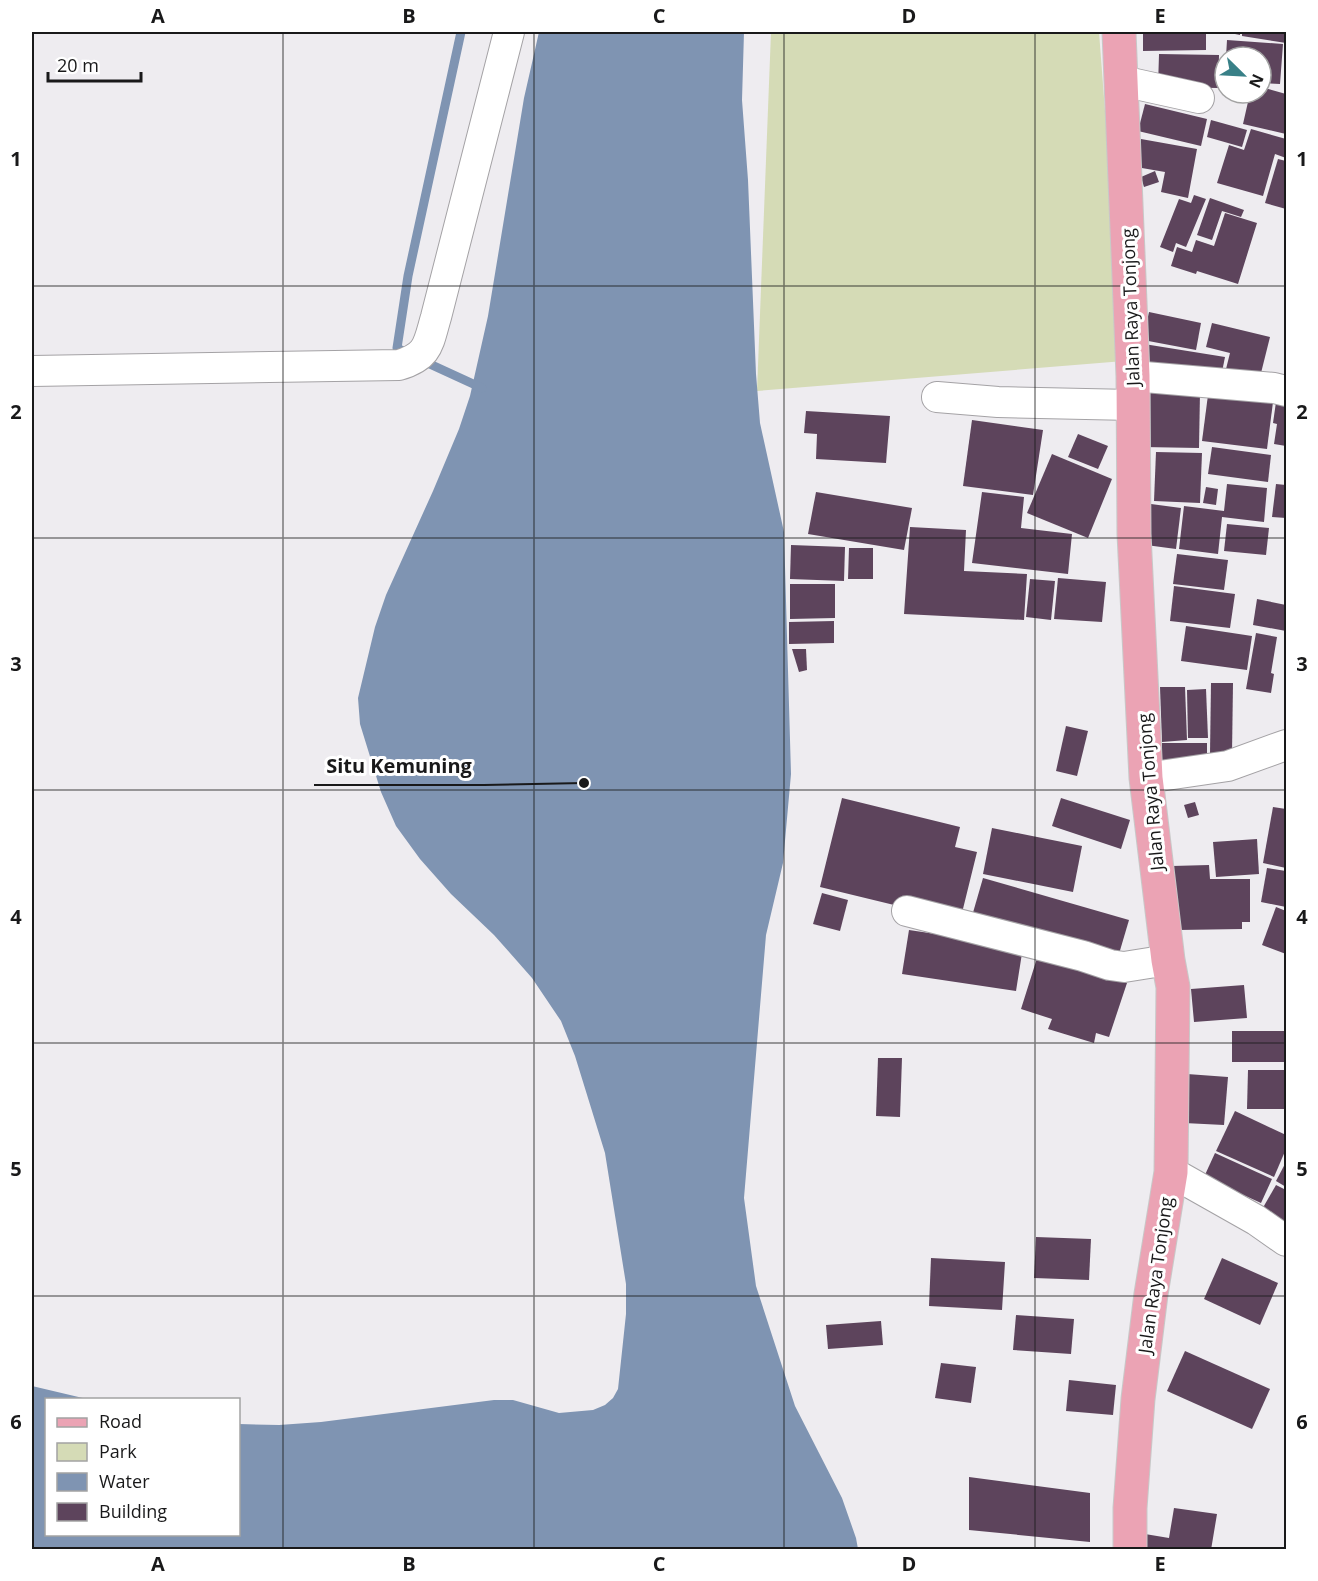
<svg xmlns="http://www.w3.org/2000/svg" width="1318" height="1581" font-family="'Open Sans',sans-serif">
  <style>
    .green { fill: #d5dbb6 }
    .water { fill: #7f94b2 }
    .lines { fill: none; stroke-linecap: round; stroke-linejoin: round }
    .stream { stroke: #7f94b2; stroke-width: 9 }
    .building { fill: #5d445c }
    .minor-casing { stroke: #a4a2a5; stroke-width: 32 }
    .major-casing { stroke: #c8c8c8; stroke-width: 35 }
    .minor { stroke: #fff; stroke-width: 30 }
    .major { stroke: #eba3b4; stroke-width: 33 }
    .grid { fill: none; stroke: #19191a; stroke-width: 1.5; stroke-opacity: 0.55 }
    .labels { text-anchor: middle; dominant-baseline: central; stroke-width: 6; stroke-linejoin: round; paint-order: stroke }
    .street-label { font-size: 18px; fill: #19191a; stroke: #fff }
    .leader { fill: none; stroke: #19191a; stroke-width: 2 }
    .callout-dot { fill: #19191a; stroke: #fff; stroke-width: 2 }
    .callout-label { font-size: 20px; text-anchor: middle; font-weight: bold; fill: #19191a; stroke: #fff; stroke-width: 6; stroke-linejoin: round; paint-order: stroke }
    .neatline { fill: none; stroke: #19191a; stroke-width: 2 }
    .grid-label { font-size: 20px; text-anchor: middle; font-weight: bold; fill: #19191a }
  </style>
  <rect width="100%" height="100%" fill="#eeecf0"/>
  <path class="green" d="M771,32H1099L1124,361L757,391Z"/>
  <path class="water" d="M539,32H744L742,100L748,180L756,374L760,423L784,532L791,774L783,863L766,935L744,1198L756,1286L795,1406L842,1498L856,1538L858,1549H32V1386L87,1399L46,1400V1534H238L239,1424L279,1425L321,1422L494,1400H513L559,1413L593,1410L605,1405L613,1398L618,1389L626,1314V1284L605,1153L575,1056L561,1021L532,978L494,935L451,894L420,859L396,826L381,792L360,724L358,698L375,627L386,595L433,491L459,429L470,396L488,316L524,98Z"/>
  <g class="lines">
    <g class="stream">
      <path d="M409,354L397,348L408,276L461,32"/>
      <path d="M421,360L482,388"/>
    </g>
  </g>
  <g class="building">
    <path d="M1143,32H1206V50L1143,51Z"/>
    <path d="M1225,32H1240V35Z"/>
    <path d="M1242,32H1286V43L1242,36Z"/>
    <path d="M1227,40L1283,44L1280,84L1261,83V57H1226Z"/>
    <path d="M1159,54L1219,55L1218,88L1158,87Z"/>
    <path d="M1261,87L1286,94V134L1243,124L1250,93H1261Z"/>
    <path d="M1145,104L1207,119L1201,146L1138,131Z"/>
    <path d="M1211,120L1247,130L1242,147L1207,137Z"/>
    <path d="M1251,129L1286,139V158L1275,154L1263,196L1217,183L1229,145L1244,150Z"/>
    <path d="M1141,139L1197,149L1188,198L1161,192L1165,172L1136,167Z"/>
    <path d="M1278,159L1286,161V209L1265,203Z"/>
    <path d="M1155,171L1159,182L1144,187L1141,177Z"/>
    <path d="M1194,195L1206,199L1186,247L1176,243L1173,252L1160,247L1179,199L1191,203Z"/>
    <path d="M1210,198L1244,210L1241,217L1222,211L1212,240L1197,235Z"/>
    <path d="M1225,213L1257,223L1238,284L1197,271L1196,274L1171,266L1177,247L1192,252L1196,240L1214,246Z"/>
    <path d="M1149,312L1201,323L1196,350L1143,340Z"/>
    <path d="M1212,323L1270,337L1259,381L1225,373L1230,353L1206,347Z"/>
    <path d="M1144,344L1225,357L1220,382L1139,369Z"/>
    <path d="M1145,391L1200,392L1199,448L1143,447Z"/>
    <path d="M1208,395L1273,402L1267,449L1202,441Z"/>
    <path d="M1286,397V446L1274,444L1277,424L1273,423L1276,402Z"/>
    <path d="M806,411L890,416L886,463L816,459L817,434L804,433Z"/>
    <path d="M972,420L1043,430L1033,495L963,486Z"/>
    <path d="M1078,434L1108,446L1098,469L1068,457Z"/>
    <path d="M1212,447L1271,455L1268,482L1208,474Z"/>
    <path d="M1156,452L1202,453L1200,503L1154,501Z"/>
    <path d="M1052,454L1112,479L1088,538L1027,513Z"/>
    <path d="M1227,484L1267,488L1264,522L1222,517L1218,554L1179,549L1184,506L1224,511Z"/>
    <path d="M1276,484L1286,485V518L1272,517Z"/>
    <path d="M1206,487L1218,489L1216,505L1203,503Z"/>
    <path d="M816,492L912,508L904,550L808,534Z"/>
    <path d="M982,492L1024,497L1021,528L1072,534L1068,574L972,563Z"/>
    <path d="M1151,504L1181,508L1176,549L1146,545Z"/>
    <path d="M1227,524L1269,528L1266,555L1224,551Z"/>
    <path d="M910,527L966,530L964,571L1027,574L1024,620L904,614Z"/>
    <path d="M791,545L845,547L844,581L790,579Z"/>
    <path d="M849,548H873V579H848Z"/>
    <path d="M1177,554L1228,560L1224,590L1173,584Z"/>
    <path d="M1058,578L1106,582L1102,622L1054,619Z"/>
    <path d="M1030,579L1055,581L1051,620L1026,617Z"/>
    <path d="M790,584H835V618L790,619Z"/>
    <path d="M1174,586L1235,594L1230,628L1170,621Z"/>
    <path d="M1257,599L1286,605V631L1253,625Z"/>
    <path d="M834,621V643L789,644V622Z"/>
    <path d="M1186,626L1252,636L1247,670L1181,661Z"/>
    <path d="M1256,633L1277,637L1271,673L1274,674L1271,693L1246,689Z"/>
    <path d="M792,649H806L807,670L799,672Z"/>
    <path d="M1211,683H1233L1232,754H1210Z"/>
    <path d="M1160,687H1185L1187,740L1162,742Z"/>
    <path d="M1206,689L1208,738H1188L1187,690Z"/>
    <path d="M1066,726L1088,731L1077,776L1056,771Z"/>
    <path d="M1162,743H1207V761L1162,762Z"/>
    <path d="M842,798L960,827L955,847L977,852L960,921L820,887Z"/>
    <path d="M1061,798L1130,820L1121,849L1052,826Z"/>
    <path d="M1195,802L1199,815L1188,818L1184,805Z"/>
    <path d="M1273,807L1286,809V868L1263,863Z"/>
    <path d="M992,828L1082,846L1073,892L983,874Z"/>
    <path d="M1257,839L1259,874L1216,877L1213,842Z"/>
    <path d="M1209,865L1210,879H1250V922H1242V929L1178,930L1172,866Z"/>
    <path d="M1267,868L1286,871V907L1261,902Z"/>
    <path d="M983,878L1129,920L1116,964L970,923Z"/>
    <path d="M822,893L848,900L840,931L813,924Z"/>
    <path d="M1276,907L1286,911V954L1262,945Z"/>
    <path d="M909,930L1023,947L1016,991L902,974Z"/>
    <path d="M1038,955L1127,983L1109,1037L1096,1033L1094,1043L1048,1029L1052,1019L1021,1009Z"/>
    <path d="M1244,985L1247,1018L1194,1022L1191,989Z"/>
    <rect x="1232" y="1031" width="54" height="31"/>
    <path d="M878,1058H902L900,1117L876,1116Z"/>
    <path d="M1248,1070H1286V1109H1247Z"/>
    <path d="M1187,1074L1228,1077L1224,1125L1184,1123Z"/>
    <path d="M1235,1111L1286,1135V1149L1274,1177L1216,1151Z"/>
    <path d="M1215,1153L1272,1179L1261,1203L1204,1177Z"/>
    <path d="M1286,1162V1187L1276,1181Z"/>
    <path d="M1276,1185L1286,1190L1285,1225L1261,1211Z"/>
    <path d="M1036,1237L1091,1239L1089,1280L1034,1278Z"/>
    <path d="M931,1258L1005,1262L1002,1310L929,1306Z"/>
    <path d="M1222,1258L1278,1283L1260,1325L1204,1299Z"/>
    <path d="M1016,1315L1074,1319L1071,1354L1013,1350Z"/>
    <path d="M881,1321L883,1345L828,1349L826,1325Z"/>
    <path d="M1185,1351L1270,1389L1252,1429L1167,1391Z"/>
    <path d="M941,1363L976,1367L971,1403L935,1398Z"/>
    <path d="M1069,1380L1116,1385L1113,1415L1066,1411Z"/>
    <path d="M969,1477L1090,1493V1542L969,1530Z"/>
    <path d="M1174,1508L1217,1514L1211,1550H1143L1145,1534L1169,1538Z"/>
  </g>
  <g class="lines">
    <g class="minor-casing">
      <g id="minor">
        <path d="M1122,81L1199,98"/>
        <path d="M32,371L399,365C429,356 428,344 436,317L509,32"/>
        <path d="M1133,376L1274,388L1286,391"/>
        <path d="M937,397L998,402L1132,405"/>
        <path d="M1146,778L1228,766L1286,745"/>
        <path d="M907,911L1083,956L1110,965L1124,967L1168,960"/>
        <path d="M1171,1172L1256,1220L1286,1241"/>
      </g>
    </g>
    <g class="major-casing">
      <path id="major" d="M1119,32L1133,376L1134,534L1146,778L1168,960L1173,987L1171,1172L1151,1294L1138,1399L1130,1508V1550"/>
    </g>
    <use href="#minor" class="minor"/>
    <use href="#major" class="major"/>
  </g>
  <path class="grid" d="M283,32V1550M534,32V1550M784,32V1550M1035,32V1550M32,286H1286M32,538H1286M32,790H1286M32,1043H1286M32,1296H1286"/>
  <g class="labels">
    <g class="street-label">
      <text transform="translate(1130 307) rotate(-92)">Jalan Raya Tonjong</text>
      <text transform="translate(1150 792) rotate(-95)">Jalan Raya Tonjong</text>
      <text transform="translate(1155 1275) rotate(-82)">Jalan Raya Tonjong</text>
    </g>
  </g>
  <path class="leader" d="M584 783L484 785H314"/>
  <circle class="callout-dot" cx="584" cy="783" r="6"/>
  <g class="callout-label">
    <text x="399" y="773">Situ Kemuning</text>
  </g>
  <rect width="1318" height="1581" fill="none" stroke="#ffffff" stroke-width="66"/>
  <rect x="45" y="1398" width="195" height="138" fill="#ffffff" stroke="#a3a3a3" stroke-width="1.5"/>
  <rect x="57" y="1418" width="30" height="9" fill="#eba3b4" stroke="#a3a3a3" stroke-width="1.5"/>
  <text x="99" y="1428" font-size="18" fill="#19191a">Road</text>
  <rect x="57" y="1443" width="30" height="18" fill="#d5dbb6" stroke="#a3a3a3" stroke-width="1.5"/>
  <text x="99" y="1458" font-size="18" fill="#19191a">Park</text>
  <rect x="57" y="1473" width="30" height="18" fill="#7f94b2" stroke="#a3a3a3" stroke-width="1.5"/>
  <text x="99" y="1488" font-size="18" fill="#19191a">Water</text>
  <rect x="57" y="1503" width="30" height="18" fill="#5d445c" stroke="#a3a3a3" stroke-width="1.5"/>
  <text x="99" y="1518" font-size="18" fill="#19191a">Building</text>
  <g transform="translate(1243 75) rotate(114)"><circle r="28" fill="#ffffff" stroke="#a3a3a3" stroke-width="1.5"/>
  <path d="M0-4.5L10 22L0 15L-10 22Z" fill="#388087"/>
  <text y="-9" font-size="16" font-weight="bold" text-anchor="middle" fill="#19191a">N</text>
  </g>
  <path d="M48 72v9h93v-9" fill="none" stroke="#19191a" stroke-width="3"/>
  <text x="57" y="72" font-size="18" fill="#19191a" stroke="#ffffff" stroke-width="4.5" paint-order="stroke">20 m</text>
  <rect x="33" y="33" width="1252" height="1515" class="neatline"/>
  <g class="grid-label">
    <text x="158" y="23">A</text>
    <text x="409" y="23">B</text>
    <text x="659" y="23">C</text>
    <text x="909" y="23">D</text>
    <text x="1160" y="23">E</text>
    <text x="16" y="166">1</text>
    <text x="1302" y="166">1</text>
    <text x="16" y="419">2</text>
    <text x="1302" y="419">2</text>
    <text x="16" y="671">3</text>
    <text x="1302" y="671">3</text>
    <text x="16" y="924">4</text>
    <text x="1302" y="924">4</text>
    <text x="16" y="1176">5</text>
    <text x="1302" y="1176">5</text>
    <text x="16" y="1429">6</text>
    <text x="1302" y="1429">6</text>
    <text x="158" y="1571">A</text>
    <text x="409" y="1571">B</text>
    <text x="659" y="1571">C</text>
    <text x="909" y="1571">D</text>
    <text x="1160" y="1571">E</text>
  </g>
</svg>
